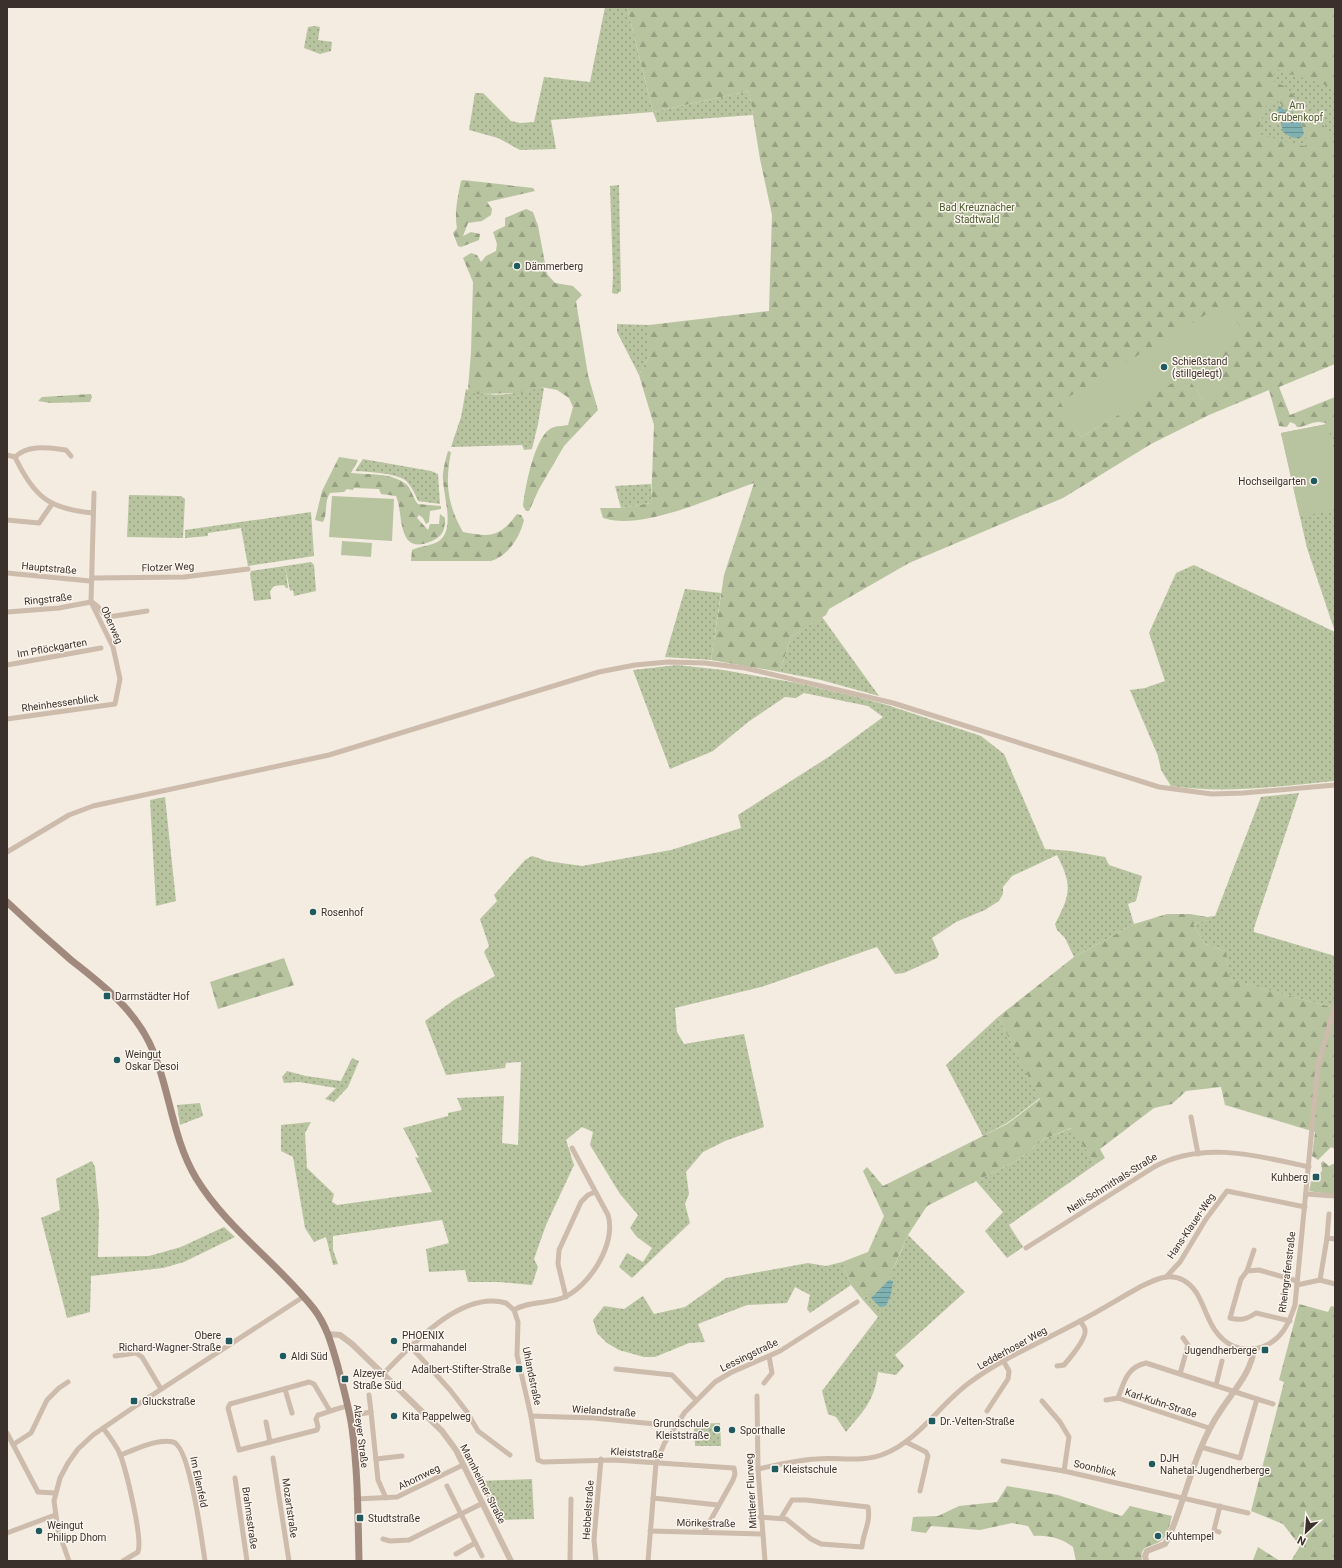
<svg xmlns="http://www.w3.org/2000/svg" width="1342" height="1568" font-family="Roboto,sans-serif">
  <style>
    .grass { fill: url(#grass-dots) }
    .forest { fill: url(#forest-firs); fill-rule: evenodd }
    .garden { fill: #b8c4a0 }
    .water { fill: url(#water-rules) }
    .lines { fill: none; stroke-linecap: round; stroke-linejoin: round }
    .minor { stroke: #cdbbac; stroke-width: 5 }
    .tertiary { stroke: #cdbbac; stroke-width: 6 }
    .secondary { stroke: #a18a7d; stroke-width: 7 }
    .poi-dot { fill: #1f5a5e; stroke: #fbf5ee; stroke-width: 1.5 }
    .labels { text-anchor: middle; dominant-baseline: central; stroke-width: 3; stroke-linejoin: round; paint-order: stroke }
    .park-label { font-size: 10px; fill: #4a5a2e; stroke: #fbf5ee }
    .poi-label { font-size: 10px; fill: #3b302b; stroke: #fbf5ee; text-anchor: start }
    .street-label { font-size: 10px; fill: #3b302b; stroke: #fbf5ee }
  </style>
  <defs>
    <pattern id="grass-dots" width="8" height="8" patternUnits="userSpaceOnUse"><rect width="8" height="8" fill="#b8c4a0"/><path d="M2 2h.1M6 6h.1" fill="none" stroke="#97a083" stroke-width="1.8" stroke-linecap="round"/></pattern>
    <pattern id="forest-firs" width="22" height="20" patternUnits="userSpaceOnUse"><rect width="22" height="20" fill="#b8c4a0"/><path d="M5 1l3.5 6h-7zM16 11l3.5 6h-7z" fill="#97a083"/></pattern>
    <pattern id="water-rules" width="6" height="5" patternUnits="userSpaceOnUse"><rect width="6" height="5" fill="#7fb0b2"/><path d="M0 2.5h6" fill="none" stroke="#699091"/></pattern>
  </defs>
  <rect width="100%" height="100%" fill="#f4ebe1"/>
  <g class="grass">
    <path d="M605,7H627L653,112L749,91L753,115L657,122L653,112L551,120L556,149L520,150L498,138L469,130L475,93H483L511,121L520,123L534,122L544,77L590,82Z"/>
    <path d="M315,26L320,27L318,40L332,42L331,51L320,54L304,48L308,27Z"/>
    <path d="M1270,63L1335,73V162L1249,140Z"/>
    <path d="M619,185L621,291L617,294L612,293L613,276L610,186Z"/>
    <path d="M617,324L649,325V357L639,375L617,332Z"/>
    <path d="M541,387L544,388L538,424L532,449L524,450L522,445L451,447L461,417L466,389C488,399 518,394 541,387Z"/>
    <path d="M1327,424L1335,432V781C1281,786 1225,794 1171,786L1161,770L1158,756L1130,690L1145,688L1165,681L1149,633L1176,573L1194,565L1335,632L1307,548L1281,433Z"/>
    <path d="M363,459L431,471L438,474L440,504L418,501C415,494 411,485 405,480C395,473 368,472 355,471Z"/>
    <path d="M651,484V503L621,508L615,486Z"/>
    <path d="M129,495L181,496L185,499L183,538L127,537Z"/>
    <path d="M311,512L314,556L248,566L241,528L208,533V536L185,538V530Z"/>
    <path d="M311,562L314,565L316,591L294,596L293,590L290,591L285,566Z"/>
    <path d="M285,566L288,588H286L284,585L274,586L270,591L271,599L254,601L250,574L251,571Z"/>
    <path d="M685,589L721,593L711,660L665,657Z"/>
    <path d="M822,617L879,696L821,680L780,672L791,637Z"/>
    <path d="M677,665L723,670L797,683L853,696L887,705L981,736L1004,754L1045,849L1071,851L1105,857L1109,865L1142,876L1136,901L1128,904L1134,924L1074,957L1065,938L1057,930L1055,924C1070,895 1073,886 1057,855L1012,876L1003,887V894L999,901L985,910L956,922L932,938L939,954L937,958L904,973L895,974L877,947L761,987L675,1008L677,1032L684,1044L744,1034L764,1127L725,1141L703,1152L686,1172L689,1194L685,1204L690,1223L632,1278L619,1267L627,1253L643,1262L652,1248L637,1237L630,1228L638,1215L620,1194L590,1145L593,1132L582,1127L566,1140L574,1165L546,1225L534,1259L538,1267L532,1285L499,1282H468L465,1270L429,1272L426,1249L449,1243L442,1220L333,1236V1250L338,1264L333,1265L326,1237L314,1242L305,1228L293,1157L281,1151V1125L311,1122L305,1133L307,1168L334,1194L332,1202L337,1205L432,1192L415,1157L419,1158L403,1128L448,1116V1113L462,1110L457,1098L504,1096L502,1143L518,1145L521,1062L506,1063L505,1068L446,1075L425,1021L454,1000L495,976L484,952L489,946L480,919L497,901L494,895L525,860L532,856L547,861L582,866L671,850L741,828L738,815L830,756L883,717L868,706L804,693L796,698L785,697L748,722L713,751L670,769L633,670Z"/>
    <path d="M1299,793L1254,928V932L1335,956V1008L1230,980L1226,951L1205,944L1193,924L1207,920V917L1215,916L1261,797Z"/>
    <path d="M165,797L176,901L156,906L150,800Z"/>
    <path d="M998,1017L1040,1098L1007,1123L983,1136L946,1065Z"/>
    <path d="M352,1058L359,1061L348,1087L334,1102L325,1099L336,1088L299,1082L284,1083L282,1077L287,1071L306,1076L341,1081Z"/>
    <path d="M200,1103L203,1116L180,1125L177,1105Z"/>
    <path d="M1072,1128L1096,1164L1009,1225L1023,1247L1007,1258L985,1231L1003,1212L976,1181L1018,1160L1044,1139Z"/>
    <path d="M92,1161L95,1167L99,1212L98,1257L149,1256L181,1247L224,1227L235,1237L184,1262L163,1268L91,1276L90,1312L67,1318L41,1218L60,1210L56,1179Z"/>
    <path d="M908,1235L965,1292L895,1355L904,1366L896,1375L878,1372C874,1402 864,1410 846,1432L836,1417L828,1414L822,1391L878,1317L862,1299C892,1281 895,1265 908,1235Z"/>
    <path d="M842,1262L851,1285L810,1313L807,1309L810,1295L795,1287L787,1303L747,1305L698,1324L705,1342L689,1343L655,1357H644L619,1350L607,1343L597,1333L593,1320L604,1306L624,1309L643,1296L654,1314L685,1307L726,1278L808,1263L826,1266Z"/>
    <path d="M720,1423L721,1446H695L694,1424Z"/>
    <path d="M532,1479L534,1519L498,1520L479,1481Z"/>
  </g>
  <g class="forest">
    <path d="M627,7H1335V88L1278,70L1274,75L1273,81L1286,87L1312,115L1317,116L1329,134L1335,148V364L1279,387L1290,415L1335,397V432C1331,430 1329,425 1325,423C1314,419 1307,427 1297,427L1295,424L1290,422L1287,427L1279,426L1269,390L1209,415L1151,444L1063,498L909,563L829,609L826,615L791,637L780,672L711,660L724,575L754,483C713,497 643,531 603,518L600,508H621L651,503L654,425L639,375L649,357V325L769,311L772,215L760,159L749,91L653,112ZM1276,100L1301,120L1305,133L1307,147L1258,134L1265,107ZM1225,304L1206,360L1203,400L1186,374L1081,437L1061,402Z"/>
    <path d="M463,180L533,188L535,191L487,202L492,209L491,215L482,221L468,223L463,236L471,232L480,234L479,240L461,247L458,246L453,233L457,228C454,213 458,196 461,181Z"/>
    <path d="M526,209L533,212L538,226L547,274L555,283L573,286L582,295L576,301L588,375L598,410L564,446L539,489L529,511H526L523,506C525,488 534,439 550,429C554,426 563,426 568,425L573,407L569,398L557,390L541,387L521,393L480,394L472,393L468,389L471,352L473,282L463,258L471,253L477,255L481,262L486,256L496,251L497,244L493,232L505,226V218Z"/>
    <path d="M91,394L92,397L90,402L50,403L38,401L42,397Z"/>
    <path d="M448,451L451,452C445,483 447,504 463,532C491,537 499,538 517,514L521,515L524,520C520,537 508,556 491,561H411L412,550C420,546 431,546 439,541C457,528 441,491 443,473C444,465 446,458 448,451Z"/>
    <path d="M339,457L358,460L351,473C368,475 392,472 407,485C412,490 413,499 418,504L441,506V509L430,511L429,522L426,524L423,518L419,515L417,518L428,530L430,524H439L440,514L445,518C445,530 443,536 432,541C396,557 404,514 396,496L381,494L379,489L354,488L353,490L347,489L344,492L330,493C324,502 328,513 323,522L315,520L322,491Z"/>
    <path d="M1167,914H1190L1207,917L1208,920L1193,924L1205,944L1226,951L1231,980L1335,1008V1149L1331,1147L1318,1160L1312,1156L1315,1132L1225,1105L1221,1087L1186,1091L1172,1104L1154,1108L1100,1149L1105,1158L1096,1164L1071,1128L1044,1139L1018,1160L927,1206L908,1235L890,1276L874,1292L862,1299L851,1285L842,1262L868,1252L884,1216L863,1171L867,1167L883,1186L1007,1124L1040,1099L998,1017L1074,957L1134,924Z"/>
    <path d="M284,958L294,985L218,1009L210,982Z"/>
    <path d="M1323,1161L1329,1166L1335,1163V1195L1309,1191L1311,1182L1322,1171L1321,1163Z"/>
    <path d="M1299,1304L1328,1312L1331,1306L1335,1307V1561H1291L1300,1546L1283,1524L1251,1511L1284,1382L1279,1380Z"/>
    <path d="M1007,1486L1058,1495L1122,1516L1130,1506L1172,1516C1170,1523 1168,1535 1162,1540C1153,1548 1139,1543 1142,1561H1076L1073,1547C1061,1538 1049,1535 1034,1536L1028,1526L1012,1523L980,1530L931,1526L926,1533L911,1531L913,1517L938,1516L959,1506L997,1502Z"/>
    <path d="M1258,1547L1280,1561H1248L1253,1560Z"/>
  </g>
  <g class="garden">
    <path d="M1225,303L1245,334L1206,360L1223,389L1203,400L1186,375L1081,437L1060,402Z"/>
    <path d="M1327,424L1335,454V509L1300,517L1281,433Z"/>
    <path d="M332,496L394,499L392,541L329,537Z"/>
    <path d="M342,541L372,543L371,557L341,555Z"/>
  </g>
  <g class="water">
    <path d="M1279,106L1301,122L1304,134L1300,138L1291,137L1283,132L1278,109Z"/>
    <path d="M889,1280L893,1281L891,1294L886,1306L880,1307L871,1298Z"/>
  </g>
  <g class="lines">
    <g class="minor">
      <path d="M7,455L15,457C34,497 49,509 93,513"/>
      <path d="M15,457C29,444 48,448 66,450L71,456"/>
      <path d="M7,520L39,523L52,504"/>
      <path d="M7,573L90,581L94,578L184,577L248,569"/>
      <path d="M7,612L59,608L91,602C98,604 101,613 108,617L147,611"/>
      <path d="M7,665L101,648"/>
      <path d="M7,719L115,704L120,679L113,647L91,602L94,493"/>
      <path d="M7,852L69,815L93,806L329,755L599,672L635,665L668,662L705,663L745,668L893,703L1159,787L1212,794L1243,793L1335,785"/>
      <path d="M1191,1117L1198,1154"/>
      <path d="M1306,1194L1334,1196"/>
      <path d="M1327,1238L1329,1214"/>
      <path d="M1335,1239L1327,1238L1320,1280L1335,1284"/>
      <path d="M1026,1248L1154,1167C1202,1140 1259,1156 1309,1167"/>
      <path d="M1247,1271L1254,1250"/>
      <path d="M1166,1277L1180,1262L1206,1219L1227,1191L1305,1207"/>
      <path d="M1297,1285L1320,1280"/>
      <path d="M566,1297L558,1264L559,1250L581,1202L588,1195L595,1192"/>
      <path d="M514,1310C528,1301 547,1304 562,1298C589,1288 617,1243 608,1215L572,1148"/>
      <path d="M1290,1321L1256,1313C1247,1319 1241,1321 1230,1318L1241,1279L1247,1271L1259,1270L1297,1281"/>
      <path d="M411,1347L450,1390L467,1412L478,1431L510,1455"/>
      <path d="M115,1356L136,1353L142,1357L161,1389"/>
      <path d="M1057,1366L1064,1365C1070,1358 1087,1338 1085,1330C1085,1327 1082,1324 1080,1321"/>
      <path d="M616,1369L672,1375L696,1400"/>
      <path d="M384,1373C412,1345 461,1290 506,1303L514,1310L518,1322L517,1355L531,1416L538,1460L543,1462L614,1460L734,1468L735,1474L733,1480L704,1532"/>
      <path d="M1180,1374L1188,1345L1183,1338"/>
      <path d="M764,1383L772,1373L769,1356"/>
      <path d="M1216,1385L1222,1361"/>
      <path d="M285,1389L292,1413"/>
      <path d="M369,1395L371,1412"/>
      <path d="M757,1396L758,1469L765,1561"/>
      <path d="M1118,1398C1124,1382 1127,1367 1146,1363L1257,1399L1240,1458L1201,1447"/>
      <path d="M1257,1399L1273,1404"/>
      <path d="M1106,1400L1118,1398L1209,1428"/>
      <path d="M1042,1401L1060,1422L1069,1437L1064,1471"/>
      <path d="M330,1411L314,1384L309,1382L230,1404L228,1408L239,1450L317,1430L318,1427L316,1419L318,1415C328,1412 338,1408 348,1406"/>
      <path d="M987,1411L1008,1379L1009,1371L1004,1362"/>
      <path d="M350,1416L371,1412L378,1480L386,1498"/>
      <path d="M531,1416L594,1418L675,1426"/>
      <path d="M266,1422L270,1442"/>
      <path d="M103,1428C109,1436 116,1445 120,1454C126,1470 143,1538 138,1552L123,1561"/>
      <path d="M7,1433L38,1492L55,1493"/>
      <path d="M906,1442L926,1452L928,1456L920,1491"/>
      <path d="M14,1444L31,1433L47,1400L59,1388L68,1382"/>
      <path d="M120,1455C135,1450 157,1438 173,1442C190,1446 202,1542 205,1561"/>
      <path d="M273,1458L289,1561"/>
      <path d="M376,1459L402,1456"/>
      <path d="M1003,1461L1064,1471L1248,1513"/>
      <path d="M758,1469C777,1465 797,1460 816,1459C839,1457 862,1463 884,1454C919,1440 939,1405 969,1383C1002,1358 1044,1341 1080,1321C1101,1310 1120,1298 1140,1287C1154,1280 1169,1272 1183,1280C1208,1293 1202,1331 1233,1346C1242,1350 1253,1350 1262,1347C1282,1340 1289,1323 1295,1305L1318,1065L1335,1006"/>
      <path d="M235,1478L247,1561"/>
      <path d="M447,1486L482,1556"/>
      <path d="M653,1498L718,1505"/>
      <path d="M356,1499L397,1497L463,1465"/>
      <path d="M760,1517L786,1519L811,1539L821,1544L862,1547C863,1532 871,1523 868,1507L806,1500H792L781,1518"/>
      <path d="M650,1531L762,1534"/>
      <path d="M1219,1532L1214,1530L1220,1506"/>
      <path d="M7,1533L55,1515"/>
      <path d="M383,1539L390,1541L409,1540L483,1503"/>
      <path d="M456,1554L475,1543"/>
      <path d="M69,1561L58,1530L54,1501L60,1478L68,1463L78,1449L93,1435L137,1405L303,1297"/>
      <path d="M570,1561L571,1499"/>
      <path d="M596,1561L594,1540L601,1459"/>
      <path d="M648,1561L656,1463L665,1442L685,1412L715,1382L730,1373L780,1351L857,1302"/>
    </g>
    <g class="tertiary">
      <path d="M328,1334L340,1335L352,1344L442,1431L456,1450L511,1561"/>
      <path d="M1146,1561L1145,1556L1147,1551L1165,1544L1168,1539C1187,1496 1194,1449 1221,1410C1234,1390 1251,1373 1254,1349"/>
    </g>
    <path class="secondary" d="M7,902C28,922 49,941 71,960C101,984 131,1006 149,1042C170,1086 171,1136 196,1178C227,1229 278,1263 314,1309C327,1326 332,1346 338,1367C343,1387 349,1407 352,1428C358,1472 358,1517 359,1561"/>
  </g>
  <g class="poi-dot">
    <circle cx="517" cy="266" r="4"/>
    <circle cx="1164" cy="367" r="4"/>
    <circle cx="1314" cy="481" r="4"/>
    <circle cx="313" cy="912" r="4"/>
    <rect x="103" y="992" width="8" height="8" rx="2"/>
    <circle cx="117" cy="1060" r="4"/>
    <rect x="1312" y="1173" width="8" height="8" rx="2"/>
    <rect x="225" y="1337" width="8" height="8" rx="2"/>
    <circle cx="394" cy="1341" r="4"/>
    <rect x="1261" y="1346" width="8" height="8" rx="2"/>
    <circle cx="283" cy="1356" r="4"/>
    <rect x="515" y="1365" width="8" height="8" rx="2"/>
    <rect x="341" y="1375" width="8" height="8" rx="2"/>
    <rect x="130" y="1397" width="8" height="8" rx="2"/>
    <circle cx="394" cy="1416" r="4"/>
    <rect x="928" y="1417" width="8" height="8" rx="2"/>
    <circle cx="717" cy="1429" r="4"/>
    <circle cx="732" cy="1430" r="4"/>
    <circle cx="1152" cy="1464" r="4"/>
    <rect x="771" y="1465" width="8" height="8" rx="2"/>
    <rect x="356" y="1514" width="8" height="8" rx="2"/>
    <circle cx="39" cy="1531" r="4"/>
    <circle cx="1158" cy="1536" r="4"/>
  </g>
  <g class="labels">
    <g class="park-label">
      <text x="1297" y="105">Am<tspan x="1297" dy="12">Grubenkopf</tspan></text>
      <text x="977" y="207">Bad Kreuznacher<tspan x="977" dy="12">Stadtwald</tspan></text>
    </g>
    <g class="poi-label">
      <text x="525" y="266">Dämmerberg</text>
      <text x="1172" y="361">Schießstand<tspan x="1172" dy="12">(stillgelegt)</tspan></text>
      <text x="1306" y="481" text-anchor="end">Hochseilgarten</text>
      <text x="321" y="912">Rosenhof</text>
      <text x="115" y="996">Darmstädter Hof</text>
      <text x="125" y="1054">Weingut<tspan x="125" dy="12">Oskar Desoi</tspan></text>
      <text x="1308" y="1177" text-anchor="end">Kuhberg</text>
      <text x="221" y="1335" text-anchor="end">Obere<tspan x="221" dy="12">Richard-Wagner-Straße</tspan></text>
      <text x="402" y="1335">PHOENIX<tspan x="402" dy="12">Pharmahandel</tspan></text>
      <text x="1257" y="1350" text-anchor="end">Jugendherberge</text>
      <text x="291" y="1356">Aldi Süd</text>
      <text x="511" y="1369" text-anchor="end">Adalbert-Stifter-Straße</text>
      <text x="353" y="1373">Alzeyer<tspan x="353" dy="12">Straße Süd</tspan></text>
      <text x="142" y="1401">Gluckstraße</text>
      <text x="402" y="1416">Kita Pappelweg</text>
      <text x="940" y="1421">Dr.-Velten-Straße</text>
      <text x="709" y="1423" text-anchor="end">Grundschule<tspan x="709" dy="12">Kleiststraße</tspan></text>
      <text x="740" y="1430">Sporthalle</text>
      <text x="1160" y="1458">DJH<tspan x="1160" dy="12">Nahetal-Jugendherberge</tspan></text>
      <text x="783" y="1469">Kleistschule</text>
      <text x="368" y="1518">Studtstraße</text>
      <text x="47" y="1525">Weingut<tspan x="47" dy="12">Philipp Dhom</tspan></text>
      <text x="1166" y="1536">Kuhtempel</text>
    </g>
    <g class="street-label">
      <text transform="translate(168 567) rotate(-2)">Flotzer Weg</text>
      <text transform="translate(49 568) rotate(5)">Hauptstraße</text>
      <text transform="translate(48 599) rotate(-6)">Ringstraße</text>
      <text transform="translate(112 625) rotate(66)">Oberweg</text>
      <text transform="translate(52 648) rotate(-10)">Im Pflöckgarten</text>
      <text transform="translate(60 703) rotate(-8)">Rheinhessenblick</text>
      <text transform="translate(1112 1183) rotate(-32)">Nelli-Schmithals-Straße</text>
      <text transform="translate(1191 1226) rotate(-56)">Hans-Klauer-Weg</text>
      <text transform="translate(1287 1272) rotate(-83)">Rheingrafenstraße</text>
      <text transform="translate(1012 1348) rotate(-29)">Ledderhoser Weg</text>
      <text transform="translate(749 1355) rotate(-26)">Lessingstraße</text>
      <text transform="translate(532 1376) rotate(78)">Uhlandstraße</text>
      <text transform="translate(1161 1403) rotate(18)">Karl-Kuhn-Straße</text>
      <text transform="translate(604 1411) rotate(4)">Wielandstraße</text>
      <text transform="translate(361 1436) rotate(83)">Alzeyer Straße</text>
      <text transform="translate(637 1453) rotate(4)">Kleiststraße</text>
      <text transform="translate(1095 1468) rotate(13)">Soonblick</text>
      <text transform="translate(419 1477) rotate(-26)">Ahornweg</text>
      <text transform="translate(199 1482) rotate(78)">Im Ellenfeld</text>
      <text transform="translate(483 1484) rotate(63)">Mannheimer Straße</text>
      <text transform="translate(751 1491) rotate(-93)">Mittlerer Flurweg</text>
      <text transform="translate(290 1508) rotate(82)">Mozartstraße</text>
      <text transform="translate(588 1510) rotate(-86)">Hebbelstraße</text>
      <text transform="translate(250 1518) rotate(82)">Brahmsstraße</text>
      <text transform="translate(706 1523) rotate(1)">Mörikestraße</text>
    </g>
  </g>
  <rect width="1342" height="1568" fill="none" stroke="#3b302b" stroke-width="16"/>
  <g transform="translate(1306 1532) rotate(206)" stroke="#fbf5ee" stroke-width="3" paint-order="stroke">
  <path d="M0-3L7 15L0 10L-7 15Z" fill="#3b302b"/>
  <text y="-6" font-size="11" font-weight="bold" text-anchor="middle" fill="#3b302b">N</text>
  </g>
</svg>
